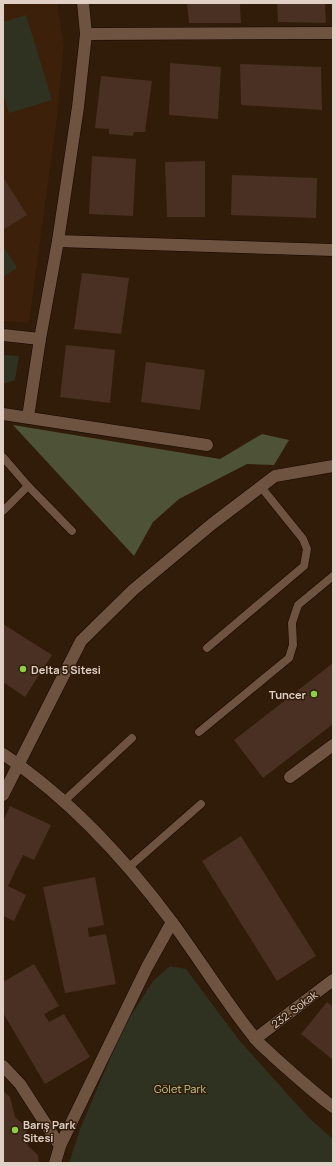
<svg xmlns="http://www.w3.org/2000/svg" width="336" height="1166" font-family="Manrope,sans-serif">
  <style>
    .built { fill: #3c2009 }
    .green { fill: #2f3220 }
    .forest { fill: #4e5337 }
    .building { fill: #493022 }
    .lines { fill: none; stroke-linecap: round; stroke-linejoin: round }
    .lane-casing { stroke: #180500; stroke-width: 9 }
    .street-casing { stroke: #180500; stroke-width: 13 }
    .secondary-casing { stroke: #180500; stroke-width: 13 }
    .lane { stroke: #6d5340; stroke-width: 8 }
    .street { stroke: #6d5340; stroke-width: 12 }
    .secondary { stroke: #6d5340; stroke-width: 12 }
    .poi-dot { fill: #8cce45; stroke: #311b09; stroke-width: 1.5 }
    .labels { text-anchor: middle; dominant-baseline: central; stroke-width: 3; stroke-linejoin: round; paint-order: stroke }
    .poi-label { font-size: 11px; font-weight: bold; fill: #e0d0c6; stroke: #311b09; text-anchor: start }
    .street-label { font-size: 11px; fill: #e0d0c6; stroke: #311b09 }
    .park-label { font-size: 11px; fill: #c4cd96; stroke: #311b09 }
  </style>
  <rect width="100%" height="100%" fill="#311b09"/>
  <path class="built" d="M3,3H57L64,46L57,117L29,323L3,321Z"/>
  <g class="green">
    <path d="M26,15L52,100L9,113L3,93V22Z"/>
    <path d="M3,246L17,268L3,277Z"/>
    <path d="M3,355L19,356L15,380L3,384Z"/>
    <path d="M170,966L186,969L239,1040L309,1118L333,1139V1163H69L80,1129L123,1028L153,981Z"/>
  </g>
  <path class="forest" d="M13,425L220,459L262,434L289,440L274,465L247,464L179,499L153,522L134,556Z"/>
  <g class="building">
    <path d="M187,3H240L241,23H189Z"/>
    <path d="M277,3H325L326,23L278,22Z"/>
    <path d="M170,63L221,67L218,119L169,115Z"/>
    <path d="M240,64L321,67L322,110L241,105Z"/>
    <path d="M101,76L152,81L145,132H134L133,136L109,134V129L95,128Z"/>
    <path d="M92,156L136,159L133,216L89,214Z"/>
    <path d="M205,161V217H167L165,162Z"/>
    <path d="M232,175L317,178L316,218L231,215Z"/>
    <path d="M3,177L27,215L3,230Z"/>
    <path d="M82,273L129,278L121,334L74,329Z"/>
    <path d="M66,345L115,350L110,403L60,397Z"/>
    <path d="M146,362L205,370L200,410L141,402Z"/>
    <path d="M3,624L52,655L25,697L3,682Z"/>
    <path d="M333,663V724L263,778L234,740Z"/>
    <path d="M10,806L51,825L34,860L23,855L8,886L26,895L14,921L3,916V821Z"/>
    <path d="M241,836L316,956L277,981L202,861Z"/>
    <path d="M95,877L104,925L88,928L89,937L106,934L116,984L65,993L43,887Z"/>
    <path d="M34,964L59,1006L44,1014L49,1022L64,1014L90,1057L45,1084L3,1013V982Z"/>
    <path d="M327,1002L333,1007V1060L301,1034Z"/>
    <path d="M3,1091L10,1097L15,1117L26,1127L28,1146L38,1155L39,1163H3Z"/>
  </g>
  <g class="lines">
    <g class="lane-casing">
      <g id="lane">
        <path d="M3,457L28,486L72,531"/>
        <path d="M3,511L28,486"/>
        <path d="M207,648L304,566L307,549L303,539L261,487"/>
        <path d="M199,732L289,658L293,645L292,623L298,605L333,576"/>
        <path d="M63,802L132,738"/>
        <path d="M128,868L201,804"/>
      </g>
    </g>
    <g class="street-casing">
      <g id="street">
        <path d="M86,34L333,33"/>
        <path d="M58,241L333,250"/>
        <path d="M3,335L40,339"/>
        <path d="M3,414L207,445"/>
        <path d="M28,417L40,339L58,241L78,107L86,34L83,3"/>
        <path d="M290,777L333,745"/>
        <path d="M3,795L81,641L133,590L212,524L275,476L333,466"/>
        <path d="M255,1039L333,980"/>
        <path d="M3,1066L20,1084L60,1146"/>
        <path d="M55,1163L60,1146L147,967L172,922"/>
      </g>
    </g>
    <g class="secondary-casing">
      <path id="secondary" d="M3,754C69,798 125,859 172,922C200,960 224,1000 254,1037C259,1044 267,1050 273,1056C293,1074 312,1091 333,1107"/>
    </g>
    <use href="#lane" class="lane"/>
    <use href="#street" class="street"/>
    <use href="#secondary" class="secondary"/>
  </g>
  <g class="poi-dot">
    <circle cx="23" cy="669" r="4"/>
    <circle cx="314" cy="694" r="4"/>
    <circle cx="15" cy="1130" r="4"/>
  </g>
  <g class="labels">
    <g class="poi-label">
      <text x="31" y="669">Delta 5 Sitesi</text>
      <text x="306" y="694" text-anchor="end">Tuncer</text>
      <text x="23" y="1124">Barış Park<tspan x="23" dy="13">Sitesi</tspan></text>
    </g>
    <g class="street-label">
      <text transform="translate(294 1009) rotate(-37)">232. Sokak</text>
    </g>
    <g class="park-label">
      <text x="180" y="1088">Gölet Park</text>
    </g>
  </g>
  <rect width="336" height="1166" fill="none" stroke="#e0d0c6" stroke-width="8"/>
</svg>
